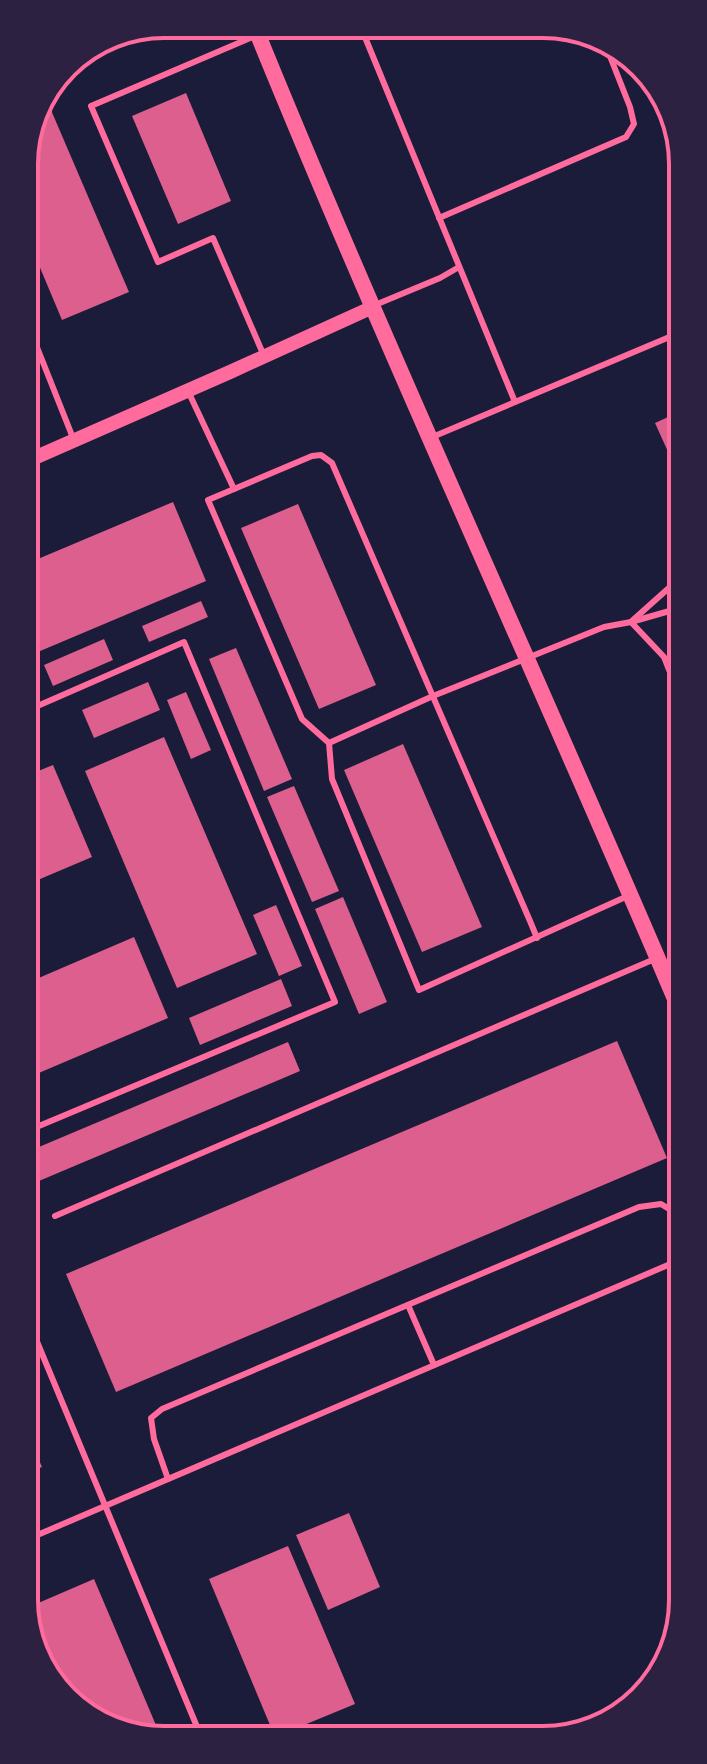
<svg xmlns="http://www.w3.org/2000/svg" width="707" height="1764" font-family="Commissioner,sans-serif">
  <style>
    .building { fill: #dd5f8e }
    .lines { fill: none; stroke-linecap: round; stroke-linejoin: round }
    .service { stroke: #ff6b9d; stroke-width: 6 }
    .tertiary { stroke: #ff6b9d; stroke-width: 14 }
    .secondary { stroke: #ff6b9d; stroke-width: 16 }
    .rim { fill: none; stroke: #ff6b9d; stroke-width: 4 }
  </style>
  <rect width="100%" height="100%" fill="#1b1b3a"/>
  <g class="building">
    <path d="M186,93L231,201L178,224L132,116Z"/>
    <path d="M51,110L129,292L62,320L25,232L24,155L34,117Z"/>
    <path d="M679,412V476L655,423Z"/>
    <path d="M173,502L206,581L26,657V564Z"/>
    <path d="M298,504L376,685L319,709L241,528Z"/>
    <path d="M201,601L208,617L149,642L142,626Z"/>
    <path d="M104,639L113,660L53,686L44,665Z"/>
    <path d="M236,648L292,779L264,791L209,659Z"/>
    <path d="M148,682L160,710L94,738L82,710Z"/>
    <path d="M186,692L211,750L191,759L167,700Z"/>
    <path d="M164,737L257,954L177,988L85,771Z"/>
    <path d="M403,744L482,927L422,952L344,770Z"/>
    <path d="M53,765L92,857L26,885V776Z"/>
    <path d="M294,786L339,891L312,902L267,797Z"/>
    <path d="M343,897L387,1002L359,1014L315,909Z"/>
    <path d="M276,905L302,966L279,976L253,915Z"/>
    <path d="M134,937L168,1018L27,1078V983Z"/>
    <path d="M281,979L292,1006L200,1045L189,1018Z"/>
    <path d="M617,1041L667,1158L116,1392L66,1274Z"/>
    <path d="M288,1042L300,1071L27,1186V1152Z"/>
    <path d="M28,1435L42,1467L28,1473Z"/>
    <path d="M349,1513L380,1587L328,1610L296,1535Z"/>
    <path d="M288,1546L355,1704L275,1737L209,1579Z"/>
    <path d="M94,1579L161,1737H137L71,1705L29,1636V1607Z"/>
  </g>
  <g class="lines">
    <g class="service">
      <path d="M360,25L515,402"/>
      <path d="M255,36L91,106L158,262L213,238L264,356"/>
      <path d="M439,218L626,137L634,124L630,107L606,46"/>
      <path d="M375,305L440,278L459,267"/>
      <path d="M25,317L73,438"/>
      <path d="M188,391L234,489"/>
      <path d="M430,438L679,333"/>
      <path d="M633,620L680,578"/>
      <path d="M631,622L664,657L680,698"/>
      <path d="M26,711L184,642L335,1002L27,1131"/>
      <path d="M329,743L332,779L419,990L630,895"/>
      <path d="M537,938L530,921L332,463L321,455L312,456L208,500L302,719L329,743L433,696L604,627L631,622L680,608"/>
      <path d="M55,1216L657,958"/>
      <path d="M408,1305L434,1365"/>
      <path d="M28,1320L200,1734"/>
      <path d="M168,1479L154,1439L151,1418L162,1409L639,1207L661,1204L682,1217"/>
      <path d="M28,1539L682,1259"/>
    </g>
    <path class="tertiary" d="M25,462L230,372L373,307"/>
    <path class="secondary" d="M254,25C389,357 541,683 681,1013"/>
  </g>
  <path d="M0 0H707V1764H0ZM164 38H543A126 126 0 0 1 669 164V1600A126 126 0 0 1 543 1726H164A126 126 0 0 1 38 1600V164A126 126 0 0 1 164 38Z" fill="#2d2142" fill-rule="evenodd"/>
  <path class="rim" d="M164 38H543A126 126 0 0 1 669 164V1600A126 126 0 0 1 543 1726H164A126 126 0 0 1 38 1600V164A126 126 0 0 1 164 38Z"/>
</svg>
